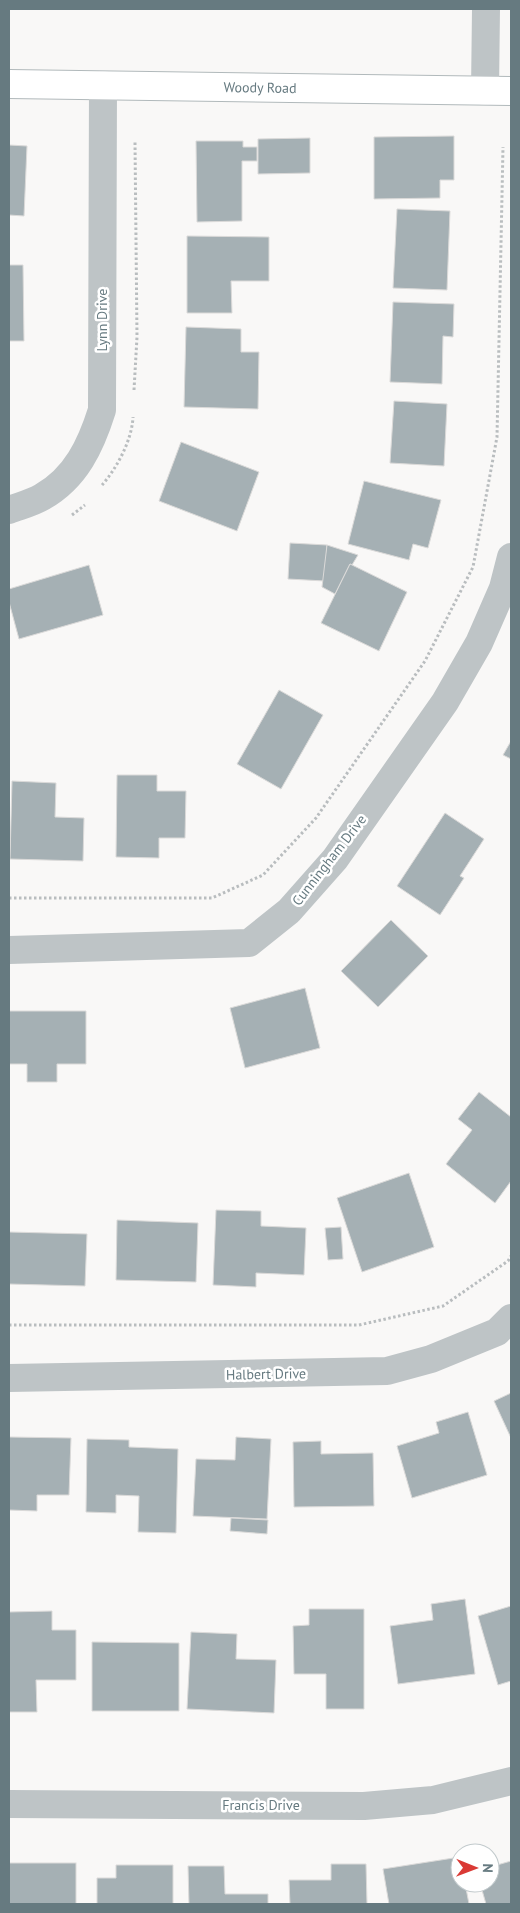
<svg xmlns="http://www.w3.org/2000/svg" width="520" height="1913" font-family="'PT Sans',sans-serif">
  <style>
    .building { fill: #a5b0b4; stroke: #dbdad9 }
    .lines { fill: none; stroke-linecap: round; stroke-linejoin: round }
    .secondary-casing { stroke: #b1b9bb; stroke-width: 30 }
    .path { stroke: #b9bdbf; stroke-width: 3; stroke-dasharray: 2.5 2.5; stroke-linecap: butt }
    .street { stroke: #bec4c6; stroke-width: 28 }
    .secondary { stroke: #fff; stroke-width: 28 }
    .labels { text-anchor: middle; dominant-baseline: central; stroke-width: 5; stroke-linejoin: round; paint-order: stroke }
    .street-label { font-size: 14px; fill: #667a80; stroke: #fff }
  </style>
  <rect width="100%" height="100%" fill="#f9f8f7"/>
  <g class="building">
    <path d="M454,136V180H440V198L374,199V137Z"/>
    <path d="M310,138V173L258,174V139Z"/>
    <path d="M196,141H243V147H257V161H242V221L197,222Z"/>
    <path d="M9,145L27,146L24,216L9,215Z"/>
    <path d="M397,209L450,211L447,290L393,288Z"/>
    <path d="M187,236L269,237V281H231L232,313H187Z"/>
    <path d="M9,265H23L24,341H9Z"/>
    <path d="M393,302L454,304L453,337L443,336L442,384L390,382Z"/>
    <path d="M186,327L241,329V352H259L258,409L184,407Z"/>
    <path d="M394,401L447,404L444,466L390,463Z"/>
    <path d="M181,442L259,472L237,531L159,501Z"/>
    <path d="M364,481L441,500L428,548L413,544L409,560L348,544Z"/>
    <path d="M290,543L327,545L325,581L288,579Z"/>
    <path d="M327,545L358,555L352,565L350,564L335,594L322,587Z"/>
    <path d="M350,564L407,592L379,651L321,623Z"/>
    <path d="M89,565L103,615L19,639L9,602V589Z"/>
    <path d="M279,690L323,715L281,789L237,764Z"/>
    <path d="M511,741V759L503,755Z"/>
    <path d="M117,775H157V791H186L185,838H159V858L116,857Z"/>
    <path d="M12,781L56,783L55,817L84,818L83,861L10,859Z"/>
    <path d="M445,813L484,839L460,876L464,878L440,915L397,886Z"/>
    <path d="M391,920L428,956L378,1007L341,971Z"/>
    <path d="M305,988L320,1048L245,1068L230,1008Z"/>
    <path d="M9,1011H86V1064H57V1082H27V1064H9Z"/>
    <path d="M479,1092L511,1117V1181L495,1203L446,1164L472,1130L458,1119Z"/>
    <path d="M409,1173L434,1247L362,1272L337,1198Z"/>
    <path d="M216,1210L261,1211V1226L306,1228L304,1275L256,1273V1287L213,1285Z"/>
    <path d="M117,1220L198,1223L196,1282L116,1280Z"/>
    <path d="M341,1227L343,1259L328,1260L325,1228Z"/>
    <path d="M9,1232L87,1234L85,1286L9,1284Z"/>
    <path d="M511,1393V1438L494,1401Z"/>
    <path d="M468,1412L487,1475L412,1498L397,1446L439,1433L436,1422Z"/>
    <path d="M9,1437L71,1438L69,1495H37V1511L9,1510Z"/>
    <path d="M236,1437L271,1439L267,1519L193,1516L196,1459L235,1460Z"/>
    <path d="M87,1439L129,1440V1447L178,1449L176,1533L138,1532L139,1496L116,1495V1513L86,1512Z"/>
    <path d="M321,1441V1454L373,1453L374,1506L294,1507L293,1442Z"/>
    <path d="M231,1518L268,1520L267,1534L230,1531Z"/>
    <path d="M465,1599L475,1674L398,1684L390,1626L433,1620L431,1604Z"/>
    <path d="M511,1606V1681L498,1685L478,1616Z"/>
    <path d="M309,1609H364V1709H326V1674H294L293,1626L309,1625Z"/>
    <path d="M52,1611V1630H76V1680H36L37,1712H9V1612Z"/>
    <path d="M191,1632L237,1634L236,1659L276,1660L274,1713L187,1709Z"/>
    <path d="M92,1642L179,1643V1711H92Z"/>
    <path d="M460,1857V1883H465L469,1904H389L383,1869Z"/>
    <path d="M511,1861V1904H486L480,1883H490V1867Z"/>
    <rect x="9" y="1863" width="67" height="41"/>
    <path d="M331,1864H366L367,1904H290L289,1880H331Z"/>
    <path d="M116,1865H173V1904H97V1878H116Z"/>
    <path d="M188,1866H224L225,1894H268V1904H189Z"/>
  </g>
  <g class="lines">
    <g class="secondary-casing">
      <g id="secondary">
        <path id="s1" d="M9,84L511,91"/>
      </g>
    </g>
    <g class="path">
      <path d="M134,390L137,337L135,142"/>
      <path d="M102,485C117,468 132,440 133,417"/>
      <path d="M72,515L85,505"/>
      <path d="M9,898H212L263,875L316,818L425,661L473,567L497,437L503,147"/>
      <path d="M9,1325H359L443,1306L508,1261L511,1256"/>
    </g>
    <g class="street">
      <path d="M485,91L486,9"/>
      <path d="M9,510C19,506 32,503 42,497C76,478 91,445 102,410L103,85"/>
      <path d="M9,950L249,943L289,911L335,859L445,702L479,643L503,588L511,557"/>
      <path d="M9,1378L387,1371L431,1359L497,1332L511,1318"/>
      <path d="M9,1804L364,1806L433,1800L511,1781"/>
    </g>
    <use href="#secondary" class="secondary"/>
  </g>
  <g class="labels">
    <g class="street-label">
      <text stroke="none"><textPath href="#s1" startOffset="251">Woody Road</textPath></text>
      <text transform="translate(102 320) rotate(-90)">Lynn Drive</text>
      <text transform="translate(329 860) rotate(-52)">Cunningham Drive</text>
      <text transform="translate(266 1374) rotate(-1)">Halbert Drive</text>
      <text x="261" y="1805">Francis Drive</text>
    </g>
  </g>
  <rect width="520" height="1913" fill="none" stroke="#667a80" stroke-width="20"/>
  <g transform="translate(475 1868) rotate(91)"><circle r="24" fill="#ffffff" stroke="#c2cacc"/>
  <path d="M0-4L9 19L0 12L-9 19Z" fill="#da3a35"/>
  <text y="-8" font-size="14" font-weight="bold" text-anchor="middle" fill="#667a80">N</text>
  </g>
</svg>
